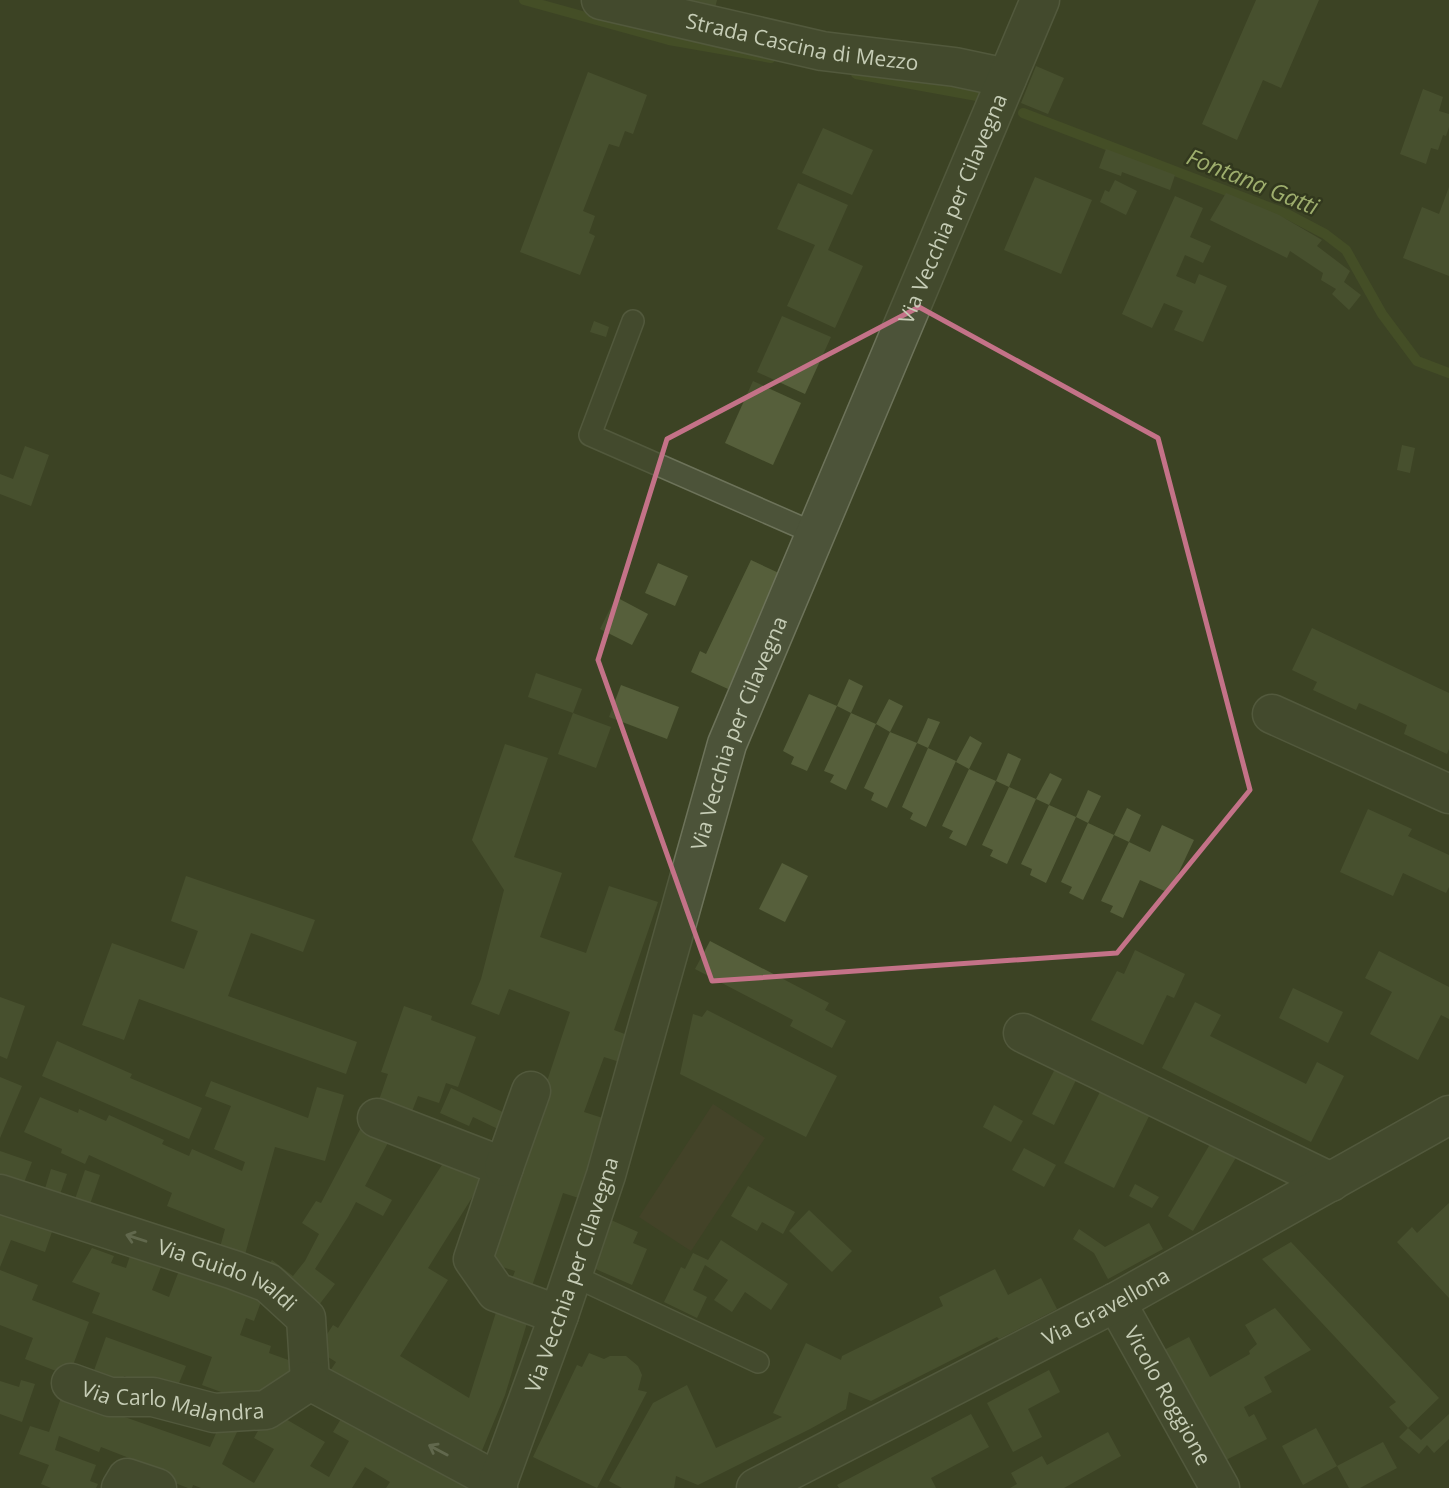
<svg xmlns="http://www.w3.org/2000/svg" width="1449" height="1488" font-family="'Open Sans',sans-serif">
  <style>
    .green { fill: #4d432e }
    .lines { fill: none; stroke-linecap: round; stroke-linejoin: round }
    .stream { stroke: #4e5b29; stroke-width: 10 }
    .building { fill: #565f3b }
    .service-casing { stroke: #6d735a; stroke-width: 24 }
    .minor-casing { stroke: #6d735a; stroke-width: 41 }
    .service { stroke: #4c5339; stroke-width: 21 }
    .minor { stroke: #4c5339; stroke-width: 38 }
    .oneway { stroke: #8f967e }
    .marked { fill: none; stroke: #c47288; stroke-width: 5; stroke-linejoin: round }
    .labels { text-anchor: middle; dominant-baseline: central; stroke-width: 5; stroke-linejoin: round; paint-order: stroke }
    .street-label { font-size: 21px; fill: #c6cdb6; stroke: #32381e }
    .water-label { font-size: 23px; font-style: italic; fill: #9eae6d; stroke: #32381e }
  </style>
  <rect width="100%" height="100%" fill="#3c4324"/>
  <path class="green" d="M713,1104L765,1138L691,1251L639,1217Z"/>
  <g class="lines">
    <g class="stream">
      <path d="M524,0L669,40L771,58"/>
      <path d="M856,74L977,96"/>
      <path d="M1023,113L1287,214L1325,234L1346,250L1382,314L1417,361L1449,373"/>
    </g>
  </g>
  <g class="building">
    <path d="M684,0H717L715,8Z"/>
    <path d="M1256,0H1319L1281,88L1263,80L1237,140L1202,124Z"/>
    <path d="M1036,66L1064,78L1048,114L1021,103Z"/>
    <path d="M588,72L647,95L633,134L625,131L619,147L609,144L583,211L595,216L589,233L595,236L580,275L520,252Z"/>
    <path d="M1423,89L1443,97L1439,111L1449,114V127L1446,136L1443,135L1438,150L1431,148L1426,164L1400,154Z"/>
    <path d="M823,128L873,150L852,195L802,173Z"/>
    <path d="M1106,149L1175,175L1170,190L1122,172L1121,176L1099,168Z"/>
    <path d="M1035,177L1092,200L1061,274L1004,250Z"/>
    <path d="M1115,180L1137,191L1126,215L1100,202L1105,190L1109,192Z"/>
    <path d="M798,183L848,205L828,250L863,266L835,328L787,306L815,245L777,229Z"/>
    <path d="M1449,187V276L1403,258L1422,207L1439,214Z"/>
    <path d="M1226,193L1279,215L1322,240L1317,246L1350,271L1344,282L1361,295L1349,310L1332,294L1336,289L1321,280L1323,273L1290,251L1287,258L1210,220Z"/>
    <path d="M1175,196L1203,208L1190,237L1211,246L1203,263L1185,255L1176,276L1195,284L1199,274L1227,286L1203,342L1174,330L1183,311L1164,303L1152,328L1122,314Z"/>
    <path d="M782,316L831,337L805,394L757,372Z"/>
    <path d="M594,321L609,327L606,337L590,332Z"/>
    <path d="M753,381L801,403L773,465L725,443Z"/>
    <path d="M1402,445L1415,448L1410,473L1397,470Z"/>
    <path d="M25,446L49,455L31,506L0,494V474L13,479Z"/>
    <path d="M751,560L781,574L728,689L691,672L700,651L706,654Z"/>
    <path d="M658,563L688,576L675,606L645,593Z"/>
    <path d="M616,597L648,614L632,645L600,629Z"/>
    <path d="M1312,628L1449,693V749L1447,754L1404,734L1407,725L1384,714L1359,703L1356,710L1313,690L1317,682L1292,670Z"/>
    <path d="M536,673L582,689L573,713L528,697Z"/>
    <path d="M849,679L863,686L851,713L837,706Z"/>
    <path d="M621,685L679,707L667,739L609,717Z"/>
    <path d="M809,694L837,706L807,771L791,764L794,757L783,751Z"/>
    <path d="M889,699L903,706L890,732L917,743L887,808L871,800L874,793L864,788L890,732L876,724L846,790L830,782L834,775L824,771L851,713L876,724Z"/>
    <path d="M573,713L611,727L596,768L558,754Z"/>
    <path d="M928,718L940,722L928,748L917,743Z"/>
    <path d="M970,736L982,743L969,769L996,781L966,846L949,838L953,831L942,826L969,769L956,762Z"/>
    <path d="M505,744L548,758L514,857L562,873L540,937L586,953L609,886L658,902L614,1030L638,1039L629,1065L604,1057L584,1112L612,1121L585,1200L563,1193L531,1289L511,1282L515,1271L487,1262L570,1012L509,989L499,1015L471,1004L481,979L504,890L472,840Z"/>
    <path d="M928,748L956,761L926,827L910,819L913,813L902,807Z"/>
    <path d="M1008,753L1021,759L1009,787L996,781Z"/>
    <path d="M1050,773L1062,779L1049,805L1036,799Z"/>
    <path d="M1009,787L1036,799L1007,864L990,856L993,850L982,845Z"/>
    <path d="M1088,790L1101,796L1088,823L1076,817Z"/>
    <path d="M1049,805L1076,817L1046,883L1030,875L1032,869L1021,864Z"/>
    <path d="M1127,808L1141,815L1129,842L1114,835Z"/>
    <path d="M1368,809L1412,829L1408,836L1449,855V887L1446,893L1403,873L1393,896L1340,872Z"/>
    <path d="M1088,823L1114,835L1083,900L1069,893L1072,887L1061,882Z"/>
    <path d="M1162,825L1194,840L1169,893L1140,880L1123,918L1110,912L1113,906L1101,901L1129,842L1150,852Z"/>
    <path d="M782,863L808,876L785,922L759,909Z"/>
    <path d="M186,876L315,920L303,952L251,933L228,996L357,1042L346,1074L139,999L124,1040L82,1025L112,943L184,969L198,931L171,921Z"/>
    <path d="M710,941L829,1003L825,1010L846,1021L832,1048L790,1026L793,1020L695,969Z"/>
    <path d="M1135,950L1185,974L1174,998L1167,995L1143,1045L1091,1020L1117,971L1124,974Z"/>
    <path d="M1379,951L1449,987V1019L1441,1015L1418,1060L1370,1034L1392,992L1365,978Z"/>
    <path d="M1293,988L1343,1012L1328,1043L1279,1018Z"/>
    <path d="M0,997L25,1006L7,1059L0,1056Z"/>
    <path d="M1195,1002L1221,1015L1210,1036L1306,1084L1317,1062L1344,1076L1311,1142L1162,1068Z"/>
    <path d="M404,1006L432,1016L431,1020L476,1037L458,1087L446,1083L439,1103L418,1096L409,1119L401,1107L379,1100L388,1074L381,1072Z"/>
    <path d="M707,1010L837,1076L806,1137L680,1074L693,1014L702,1017Z"/>
    <path d="M57,1041L132,1074L130,1078L202,1108L189,1139L42,1076Z"/>
    <path d="M1057,1065L1078,1076L1054,1125L1032,1114Z"/>
    <path d="M0,1077L22,1086L0,1138Z"/>
    <path d="M211,1081L308,1118L317,1087L344,1095L325,1161L275,1147L244,1258L219,1251L225,1229L167,1206L172,1193L89,1155L85,1164L61,1153L62,1149L24,1132L40,1097L78,1113L79,1109L106,1121L109,1115L164,1140L162,1144L189,1156L192,1149L242,1171L245,1162L214,1149L231,1106L205,1096Z"/>
    <path d="M451,1088L505,1113L498,1129L473,1117L469,1126L440,1113Z"/>
    <path d="M1102,1088L1151,1112L1114,1188L1064,1163Z"/>
    <path d="M994,1105L1023,1121L1011,1142L983,1127Z"/>
    <path d="M364,1122L391,1137L365,1186L392,1200L383,1216L356,1202L348,1217L315,1269L335,1284L315,1310L264,1270L272,1260L293,1276L305,1261L319,1234L302,1223L316,1201L321,1203Z"/>
    <path d="M1213,1139L1238,1154L1193,1231L1168,1216Z"/>
    <path d="M1024,1148L1056,1165L1044,1187L1012,1170Z"/>
    <path d="M0,1151L32,1162L23,1185L0,1176Z"/>
    <path d="M447,1157L483,1180L428,1268L448,1280L400,1356L469,1398L498,1306L527,1323L505,1395L478,1460L328,1374L336,1362L317,1350L333,1325L338,1328Z"/>
    <path d="M51,1169L67,1174L59,1197L44,1192Z"/>
    <path d="M85,1170L100,1175L89,1207L74,1202Z"/>
    <path d="M1135,1184L1159,1197L1152,1208L1129,1196Z"/>
    <path d="M748,1186L795,1212L783,1234L762,1222L757,1231L731,1216Z"/>
    <path d="M1449,1203V1298L1397,1242L1412,1227L1417,1233Z"/>
    <path d="M809,1210L852,1251L832,1272L789,1231Z"/>
    <path d="M0,1213L54,1226L45,1252L11,1240L0,1267Z"/>
    <path d="M611,1220L638,1232L633,1243L647,1249L632,1285L591,1267Z"/>
    <path d="M1149,1223L1163,1249L1108,1279L1094,1253L1073,1239L1079,1229L1105,1247Z"/>
    <path d="M721,1240L788,1284L771,1310L745,1292L732,1312L714,1300L728,1280L705,1265L693,1290L707,1297L697,1318L664,1302L681,1267L685,1269L693,1253L708,1260Z"/>
    <path d="M1291,1242L1439,1398L1408,1428L1421,1440L1449,1414V1439L1434,1453L1427,1445L1419,1454L1399,1437L1408,1428L1389,1407L1396,1402L1262,1259Z"/>
    <path d="M92,1248L114,1256L111,1263L126,1268L132,1250L163,1262L152,1290L169,1297L180,1268L262,1299L254,1321L246,1318L240,1335L271,1346L269,1353L294,1362L281,1397L251,1403L202,1385L212,1357L92,1313L100,1293L72,1282Z"/>
    <path d="M995,1269L1008,1295L1041,1278L1057,1309L999,1339L997,1337L871,1401L849,1392L846,1409L810,1429L698,1485L676,1476L674,1488H622L609,1481L653,1403L687,1385L716,1448L782,1417L773,1413L806,1343L841,1360L842,1356L943,1306L939,1297Z"/>
    <path d="M0,1270L38,1285L32,1300L89,1322L69,1376L25,1359L33,1338L0,1325Z"/>
    <path d="M1275,1308L1311,1350L1264,1377L1272,1392L1244,1407L1249,1417L1254,1414L1267,1439L1220,1463L1162,1351L1189,1337L1210,1377L1250,1354L1249,1351L1257,1344L1245,1325Z"/>
    <path d="M106,1337L186,1366L177,1388H157L124,1376L119,1390L91,1379Z"/>
    <path d="M589,1353L604,1359L610,1356H626L638,1366L642,1375L638,1390L647,1392L597,1488L533,1457L577,1365L582,1367Z"/>
    <path d="M1049,1370L1060,1392L1028,1409L1042,1437L1013,1452L987,1403Z"/>
    <path d="M21,1380L35,1384L22,1422L0,1414V1381L19,1387Z"/>
    <path d="M62,1395L210,1447L220,1424L237,1432L222,1464L254,1483L274,1449L254,1438L264,1420L280,1425L284,1418L325,1442L310,1466L329,1477L349,1441L333,1432L344,1414L473,1488H386L390,1482L365,1467L352,1488H201L193,1485L192,1488H188L144,1471L147,1465L101,1447L99,1452L59,1436L55,1450L96,1465L90,1481L98,1484L96,1488H51L41,1484L49,1465L19,1454L30,1426L49,1432Z"/>
    <path d="M971,1414L989,1447L931,1478L936,1488H839L837,1485Z"/>
    <path d="M1316,1428L1337,1466L1303,1485L1282,1446Z"/>
    <path d="M1108,1432L1121,1456L1064,1488H1010L1017,1484L1011,1473L1042,1456L1047,1465Z"/>
    <path d="M1383,1442L1397,1468L1360,1488H1349L1337,1466Z"/>
  </g>
  <g class="lines">
    <g class="service-casing">
      <g id="service">
        <path d="M633,321L590,435L816,534"/>
        <path d="M572,1275L758,1362"/>
      </g>
    </g>
    <g class="minor-casing">
      <g id="minor">
        <path id="s1" d="M601,0L822,51L955,67L1007,78"/>
        <path d="M1272,714L1449,794"/>
        <path d="M1023,1033L1331,1182"/>
        <path d="M377,1118L504,1167L473,1259L496,1292L559,1315"/>
        <path d="M504,1167L531,1091"/>
        <path id="s2" d="M0,1194L234,1270L268,1283L306,1318L310,1381L498,1482"/>
        <path id="s3" d="M1116,1302L1220,1488"/>
        <path id="s4" d="M71,1383L110,1397H153L214,1413L266,1410L310,1381"/>
        <path d="M121,1488L127,1478L157,1488"/>
        <path id="s5" d="M498,1488V1482L559,1315L606,1175L727,744L1040,0"/>
        <path id="s6" d="M756,1488L1116,1302L1449,1115"/>
      </g>
    </g>
    <use href="#service" class="service"/>
    <use href="#minor" class="minor"/>
  </g>
  <defs><path id="oneway-shaft" d="M-6 0H5M1.5-3L5.5 0L1.5 3" fill="none" stroke-width="1.6" stroke-linecap="round" stroke-linejoin="round" transform="scale(1.75)"/></defs>
  <g class="oneway">
    <use href="#oneway-shaft" transform="translate(136 1238) rotate(-162)"/>
    <use href="#oneway-shaft" transform="translate(438 1450) rotate(-152)"/>
  </g>
  <path d="M0 0H1449V1488H0ZM919,307L1158,438L1250,790L1117,953L712,981L598,660L667,439Z" fill="#3c4324" fill-opacity=".55" fill-rule="evenodd"/>
  <path class="marked" d="M919,307L1158,438L1250,790L1117,953L712,981L598,660L667,439Z"/>
  <g class="labels">
    <g class="street-label">
      <text stroke="none"><textPath href="#s1" startOffset="206">Strada Cascina di Mezzo</textPath></text>
      <text stroke="none"><textPath href="#s5" startOffset="1360">Via Vecchia per Cilavegna</textPath></text>
      <text stroke="none"><textPath href="#s5" startOffset="793">Via Vecchia per Cilavegna</textPath></text>
      <text stroke="none"><textPath href="#s5" startOffset="226">Via Vecchia per Cilavegna</textPath></text>
      <text stroke="none"><textPath href="#s2" startOffset="242">Via Guido Ivaldi</textPath></text>
      <text stroke="none"><textPath href="#s6" startOffset="394">Via Gravellona</textPath></text>
      <text stroke="none"><textPath href="#s4" startOffset="105">Via Carlo Malandra</textPath></text>
      <text stroke="none"><textPath href="#s3" startOffset="107">Vicolo Roggione</textPath></text>
    </g>
    <g class="water-label">
      <text transform="translate(1253 181) rotate(22)">Fontana Gatti</text>
    </g>
  </g>
</svg>
